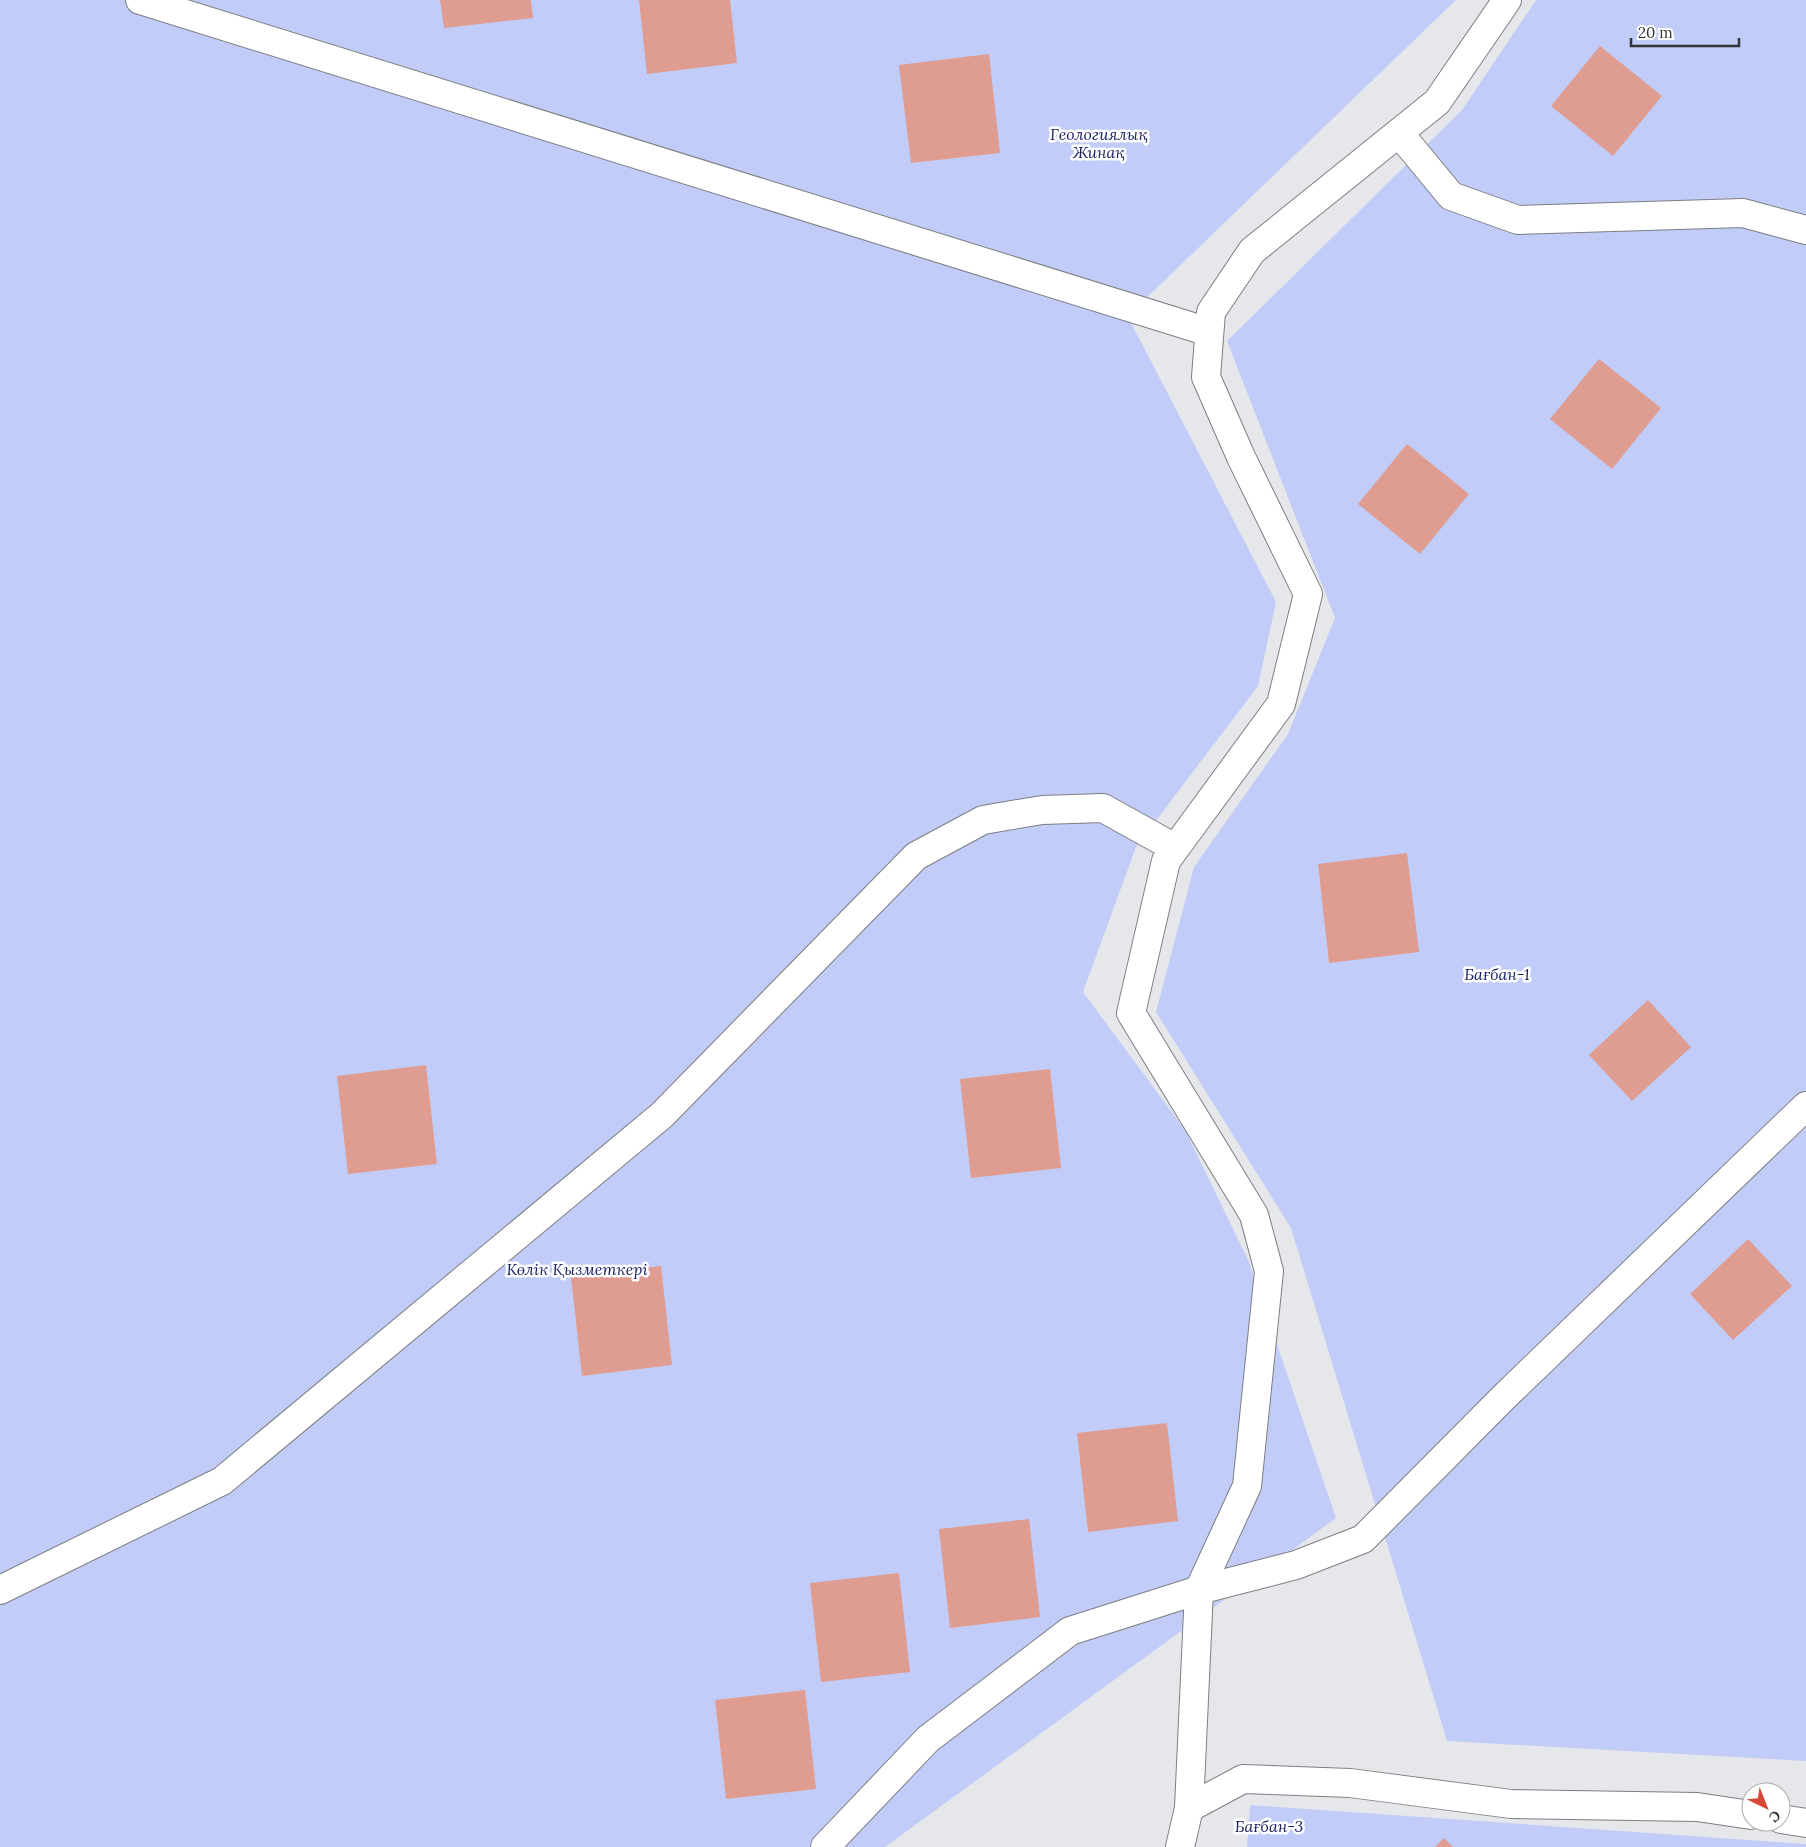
<svg xmlns="http://www.w3.org/2000/svg" width="1806" height="1847" font-family="Lora,serif">
  <style>
    .green { fill: #c1cdf8 }
    .building { fill: #df9c90 }
    .lines { fill: none; stroke-linecap: round; stroke-linejoin: round }
    .minor-casing { stroke: #7d7e81; stroke-width: 30 }
    .minor { stroke: #fff; stroke-width: 28 }
    .labels { text-anchor: middle; dominant-baseline: central; stroke-width: 5; stroke-linejoin: round; paint-order: stroke }
    .park-label { font-size: 16px; font-style: italic; fill: #1c2364; stroke: #fff }
  </style>
  <rect width="100%" height="100%" fill="#e6e7eb"/>
  <g class="green">
    <path d="M0,0H128L1128,317L1276,602L1258,686L1136,847L1083,992L1185,1130L1249,1262L1336,1518L885,1847H0Z"/>
    <path d="M181,0H1456L1138,306Z"/>
    <path d="M1536,0H1806V1761L1447,1741L1291,1228L1156,1012L1194,867L1288,734L1335,618L1227,341L1462,110Z"/>
    <path d="M1250,1805L1806,1844V1847H1247Z"/>
  </g>
  <g class="building">
    <path d="M440,0H531L533,18L444,28Z"/>
    <path d="M639,0H730L737,63L647,74Z"/>
    <path d="M1600,46L1662,96L1613,156L1551,106Z"/>
    <path d="M989,54L1000,153L911,163L899,65Z"/>
    <path d="M1599,359L1661,408L1612,469L1550,419Z"/>
    <path d="M1407,444L1469,494L1420,554L1358,504Z"/>
    <path d="M1407,853L1419,952L1329,963L1318,864Z"/>
    <path d="M1648,1000L1691,1047L1632,1101L1589,1055Z"/>
    <path d="M426,1065L437,1164L348,1174L337,1076Z"/>
    <path d="M1050,1069L1061,1168L971,1178L960,1079Z"/>
    <path d="M1748,1239L1792,1286L1733,1340L1690,1294Z"/>
    <path d="M661,1266L672,1365L582,1376L571,1277Z"/>
    <path d="M1167,1423L1178,1521L1088,1532L1077,1433Z"/>
    <path d="M1029,1519L1040,1617L950,1628L939,1529Z"/>
    <path d="M899,1573L910,1672L821,1682L810,1583Z"/>
    <path d="M805,1690L816,1789L726,1799L715,1700Z"/>
    <path d="M1444,1838L1453,1847H1435Z"/>
  </g>
  <g class="lines">
    <g class="minor-casing">
      <g id="minor">
        <path d="M140,0L1209,332"/>
        <path d="M1399,133L1451,196L1518,220L1743,213L1806,230"/>
        <path d="M0,1590L222,1481L662,1115L916,856L983,820L1042,810L1103,808L1175,848"/>
        <path d="M1189,1808L1243,1779L1350,1783L1511,1804L1697,1807L1751,1815"/>
        <path d="M1781,1819L1806,1823"/>
        <path d="M825,1847L928,1739L1070,1631L1199,1590L1296,1565L1363,1539L1504,1397L1806,1106"/>
        <path d="M1180,1847L1189,1808L1199,1590L1247,1486L1269,1271L1254,1215L1131,1013L1166,861L1281,704L1308,594L1241,457L1206,377L1211,312L1252,251L1437,102L1507,0"/>
      </g>
    </g>
    <use href="#minor" class="minor"/>
  </g>
  <g class="labels">
    <g class="park-label">
      <text x="1099" y="134">Геологиялық<tspan x="1099" dy="18">Жинақ</tspan></text>
      <text x="1497" y="974">Бағбан-1</text>
      <text x="577" y="1269">Көлік Қызметкері</text>
      <text x="1269" y="1826">Бағбан-3</text>
    </g>
  </g>
  <g transform="translate(1766 1807) rotate(137)"><circle r="24" fill="#ffffff" stroke="#aeaeaf"/>
  <path d="M0-4L9 19L0 12L-9 19Z" fill="#d64938"/>
  <text y="-8" font-size="14" font-weight="bold" text-anchor="middle" fill="#343536">С</text>
  </g>
  <path d="M1631 38v8h108v-8" fill="none" stroke="#343536" stroke-width="2.5"/>
  <text x="1638" y="38" font-size="15" fill="#343536" stroke="#ffffff" stroke-width="4" paint-order="stroke">20 m</text>
</svg>
